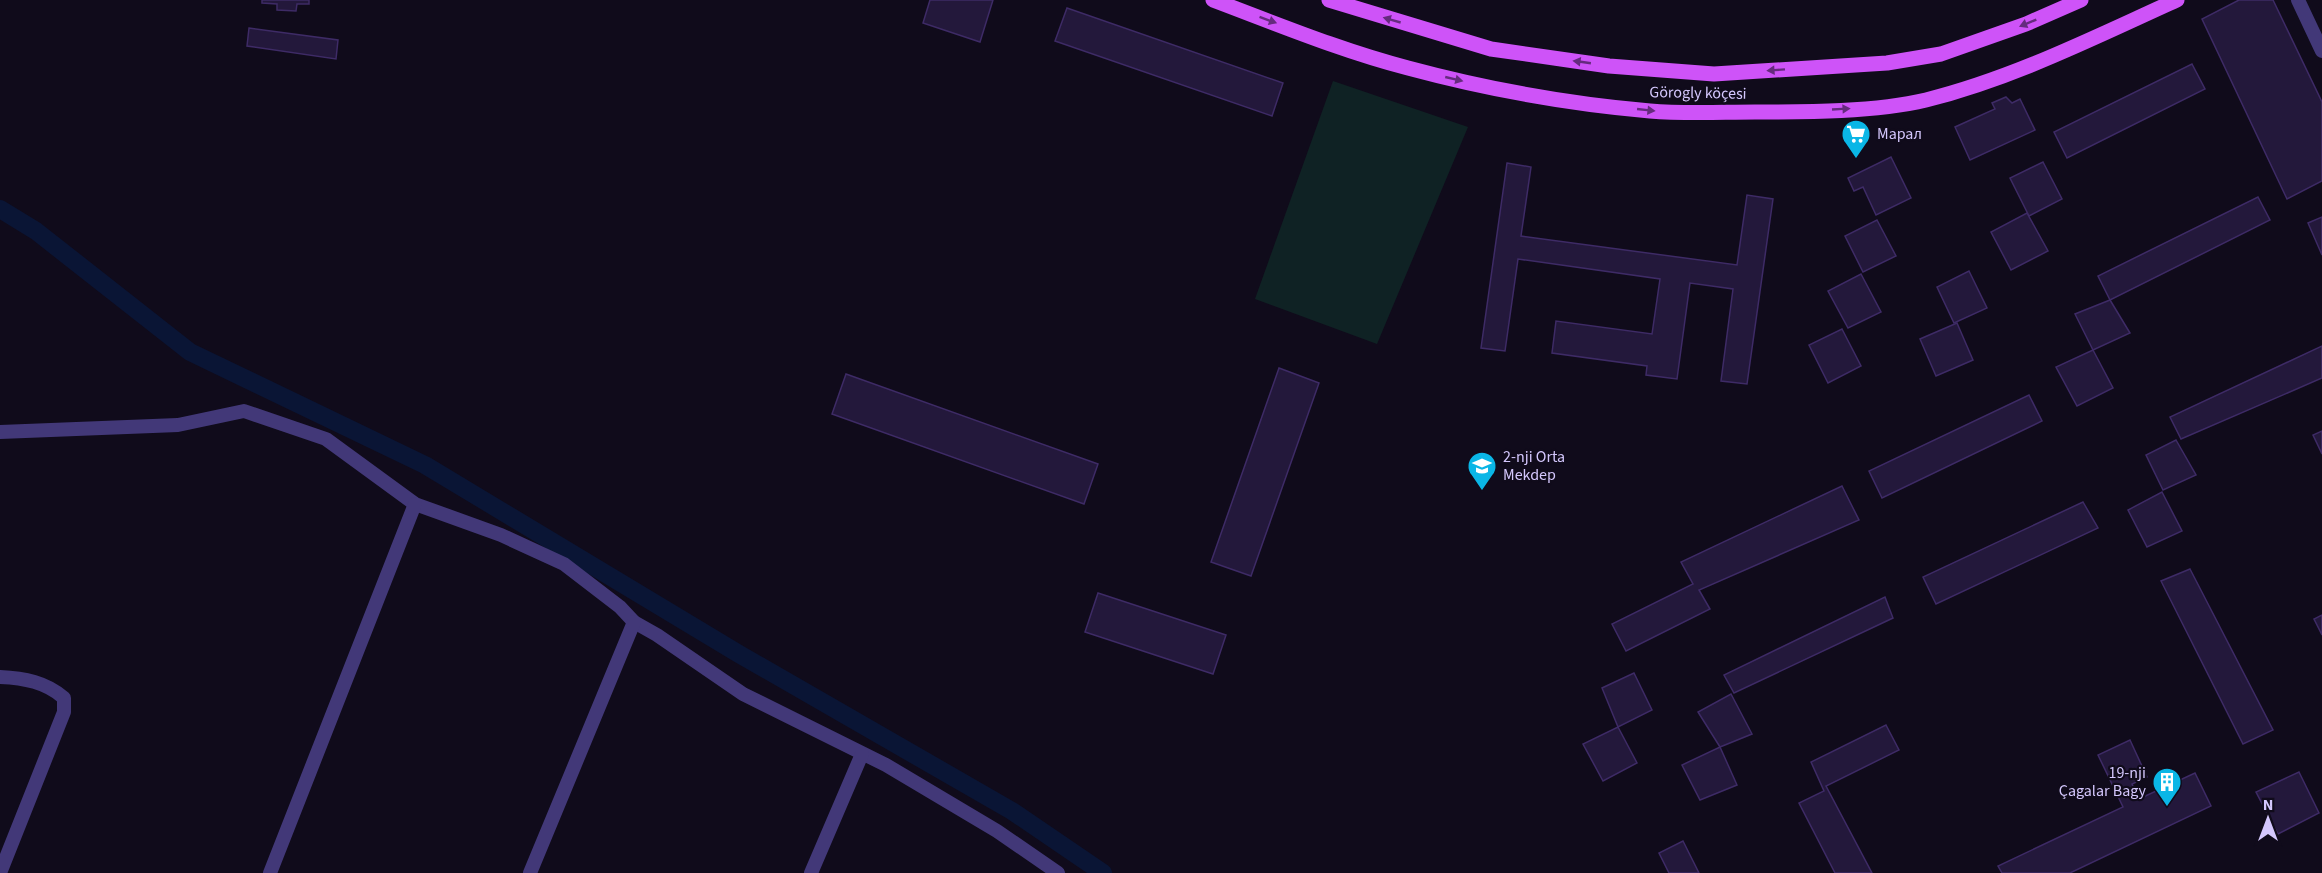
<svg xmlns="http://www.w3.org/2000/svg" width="2322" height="873" font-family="'Source Sans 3',sans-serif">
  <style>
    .green { fill: #0f2224 }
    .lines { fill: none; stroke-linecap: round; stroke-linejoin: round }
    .canal { stroke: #0a1535; stroke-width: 18 }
    .building { fill: #23183b; stroke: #3e2b66; stroke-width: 1.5 }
    .minor { stroke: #423878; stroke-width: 14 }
    .primary { stroke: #ce53f8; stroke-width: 15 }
    .oneway { fill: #652b7e }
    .labels { text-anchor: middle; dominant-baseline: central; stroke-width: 4.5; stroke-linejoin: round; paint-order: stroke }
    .street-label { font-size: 16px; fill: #d4c7fd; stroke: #100b1b }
    .poi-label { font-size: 16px; fill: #d4c7fd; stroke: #100b1b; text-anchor: start }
  </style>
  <rect width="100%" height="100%" fill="#100b1b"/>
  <path class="green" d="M1333,81L1468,127L1377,344L1255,299Z"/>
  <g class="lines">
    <path class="canal" d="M0,209L36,231L190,352L425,465L739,654L1012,811L1103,873"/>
  </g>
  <g class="building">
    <path d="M262,0H309V4H297L296,11L277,10V4L262,3Z"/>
    <path d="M930,0H993L980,42L923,23Z"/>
    <path d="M2239,0H2273L2322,102V181L2287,199L2202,19Z"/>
    <path d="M1067,8L1283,83L1272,116L1055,41Z"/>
    <path d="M249,28L338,40L336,59L247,46Z"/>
    <path d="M2192,64L2205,89L2067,158L2054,132Z"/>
    <path d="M2006,97L2012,103L2020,99L2035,130L1970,160L1955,127L1995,109L1992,103Z"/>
    <path d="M1891,157L1911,198L1876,215L1863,187L1854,191L1848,178Z"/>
    <path d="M2043,162L2062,199L2029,216L2010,178Z"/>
    <path d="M1507,163L1531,167L1521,236L1737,265L1747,195L1773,199L1747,384L1721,381L1733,289L1690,283L1677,379L1646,375L1647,366L1552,353L1556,321L1652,334L1660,279L1518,259L1505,351L1481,348Z"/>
    <path d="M2258,197L2270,220L2110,300L2098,276Z"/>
    <path d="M2027,213L2048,251L2011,270L1991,232Z"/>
    <path d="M2322,217V255L2308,223Z"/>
    <path d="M1877,220L1896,256L1863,272L1845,236Z"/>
    <path d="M1969,271L1987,308L1954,323L1937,287Z"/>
    <path d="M1861,274L1881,312L1848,328L1828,291Z"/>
    <path d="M2110,300L2130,333L2093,350L2075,314Z"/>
    <path d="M1957,323L1973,360L1936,376L1920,339Z"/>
    <path d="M1842,329L1861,366L1828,383L1809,345Z"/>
    <path d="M2322,346V378L2181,439L2170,417Z"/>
    <path d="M2093,350L2113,388L2077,406L2056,367Z"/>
    <path d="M1279,368L1319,383L1251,576L1211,562Z"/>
    <path d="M846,374L1098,464L1084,504L832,414Z"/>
    <path d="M2029,395L2042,421L1882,498L1869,471Z"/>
    <path d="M2322,431V454L2313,435Z"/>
    <path d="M2176,440L2196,475L2163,490L2146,455Z"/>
    <path d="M1842,486L1859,520L1699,590L1710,609L1626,651L1612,624L1693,584L1681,562Z"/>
    <path d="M2162,492L2182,531L2147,547L2128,510Z"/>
    <path d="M2083,502L2098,528L1936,604L1923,577Z"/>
    <path d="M2190,569L2273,730L2243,744L2161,581Z"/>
    <path d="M1098,593L1226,635L1213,674L1085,632Z"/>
    <path d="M1885,597L1893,618L1734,693L1724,675Z"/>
    <path d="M2322,615V635L2314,619Z"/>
    <path d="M1634,673L1652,710L1618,727L1602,688Z"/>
    <path d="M1731,694L1752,734L1720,747L1698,712Z"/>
    <path d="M1886,725L1899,750L1826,786L1872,873H1835L1799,803L1824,791L1811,762Z"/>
    <path d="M1618,727L1637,763L1603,781L1583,744Z"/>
    <path d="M2130,740L2147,777L2132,784L2139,799L2195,773L2211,806L2070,873H2002L1998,866L2123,807L2098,755Z"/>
    <path d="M1720,747L1737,785L1700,800L1682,765Z"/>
    <path d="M2299,772L2319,813L2278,834L2256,792Z"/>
    <path d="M1683,841L1699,873H1669L1659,853Z"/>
  </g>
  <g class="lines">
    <g class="minor">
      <path d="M2298,0L2322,51"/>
      <path d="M0,432L178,425L244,411L326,439L415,504L501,535L564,564L620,607L634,622L657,635L743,694L886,765L997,831L1058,873"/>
      <path d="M0,677C24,678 46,682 64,698V712L0,873"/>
      <path d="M270,873L415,504"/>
      <path d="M530,873L634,622"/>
      <path d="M811,873L862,754"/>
    </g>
    <g class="primary">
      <path d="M1213,0C1277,24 1342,51 1408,68C1486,89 1569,104 1650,111C1685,114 1721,112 1755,112C1807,112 1876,112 1926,100C2014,78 2095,37 2177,0"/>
      <path d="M1329,0L1491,49L1609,66L1714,74L1887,63L1941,54L2026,24L2081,0"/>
    </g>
  </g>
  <defs><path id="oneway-solid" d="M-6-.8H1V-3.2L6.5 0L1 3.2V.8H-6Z" transform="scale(1.5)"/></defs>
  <g class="oneway">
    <use href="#oneway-solid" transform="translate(1268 20) rotate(20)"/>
    <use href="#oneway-solid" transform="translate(1392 20) rotate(-164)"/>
    <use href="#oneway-solid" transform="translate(2028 23) rotate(158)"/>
    <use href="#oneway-solid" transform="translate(1582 62) rotate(-172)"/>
    <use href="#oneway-solid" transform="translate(1776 70) rotate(176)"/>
    <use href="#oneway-solid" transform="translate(1454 79) rotate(13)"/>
    <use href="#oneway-solid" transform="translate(1841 109) rotate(-3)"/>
    <use href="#oneway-solid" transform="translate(1646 110) rotate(6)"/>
  </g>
  <defs>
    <g id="supermarket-pin" transform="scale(1.5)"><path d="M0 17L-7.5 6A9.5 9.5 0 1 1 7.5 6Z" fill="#0ab6e6" stroke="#100b1b"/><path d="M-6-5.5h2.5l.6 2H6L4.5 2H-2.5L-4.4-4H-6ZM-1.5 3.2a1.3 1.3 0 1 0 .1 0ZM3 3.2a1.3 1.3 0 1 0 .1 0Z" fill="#fff"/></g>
    <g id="school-pin" transform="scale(1.5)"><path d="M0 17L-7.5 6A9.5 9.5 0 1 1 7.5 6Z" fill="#0ab6e6" stroke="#100b1b"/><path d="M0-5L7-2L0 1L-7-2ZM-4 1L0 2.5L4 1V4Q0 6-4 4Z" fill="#fff"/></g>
    <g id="building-pin" transform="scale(1.5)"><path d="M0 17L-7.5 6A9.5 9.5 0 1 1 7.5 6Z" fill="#0ab6e6" stroke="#100b1b"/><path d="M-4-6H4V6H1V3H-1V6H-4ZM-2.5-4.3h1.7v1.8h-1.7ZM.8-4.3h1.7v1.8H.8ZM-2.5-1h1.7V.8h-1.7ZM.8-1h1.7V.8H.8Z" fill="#fff"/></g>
  </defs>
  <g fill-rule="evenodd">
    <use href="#supermarket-pin" x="1856" y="134"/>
    <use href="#school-pin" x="1482" y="466"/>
    <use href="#building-pin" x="2167" y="782"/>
  </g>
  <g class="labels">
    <g class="street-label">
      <text transform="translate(1698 93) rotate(1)">Görogly köçesi</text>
    </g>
    <g class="poi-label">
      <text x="1877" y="134">Марал</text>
      <text x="1503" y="457">2-nji Orta<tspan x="1503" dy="18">Mekdep</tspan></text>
      <text x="2146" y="773" text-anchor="end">19-nji<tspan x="2146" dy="18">Çagalar Bagy</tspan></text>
    </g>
  </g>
  <g transform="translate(2268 819)" stroke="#100b1b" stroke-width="4.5" paint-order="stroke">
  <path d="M0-4.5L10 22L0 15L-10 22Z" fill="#d4c7fd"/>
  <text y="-9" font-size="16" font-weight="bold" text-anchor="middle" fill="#d4c7fd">N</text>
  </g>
</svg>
